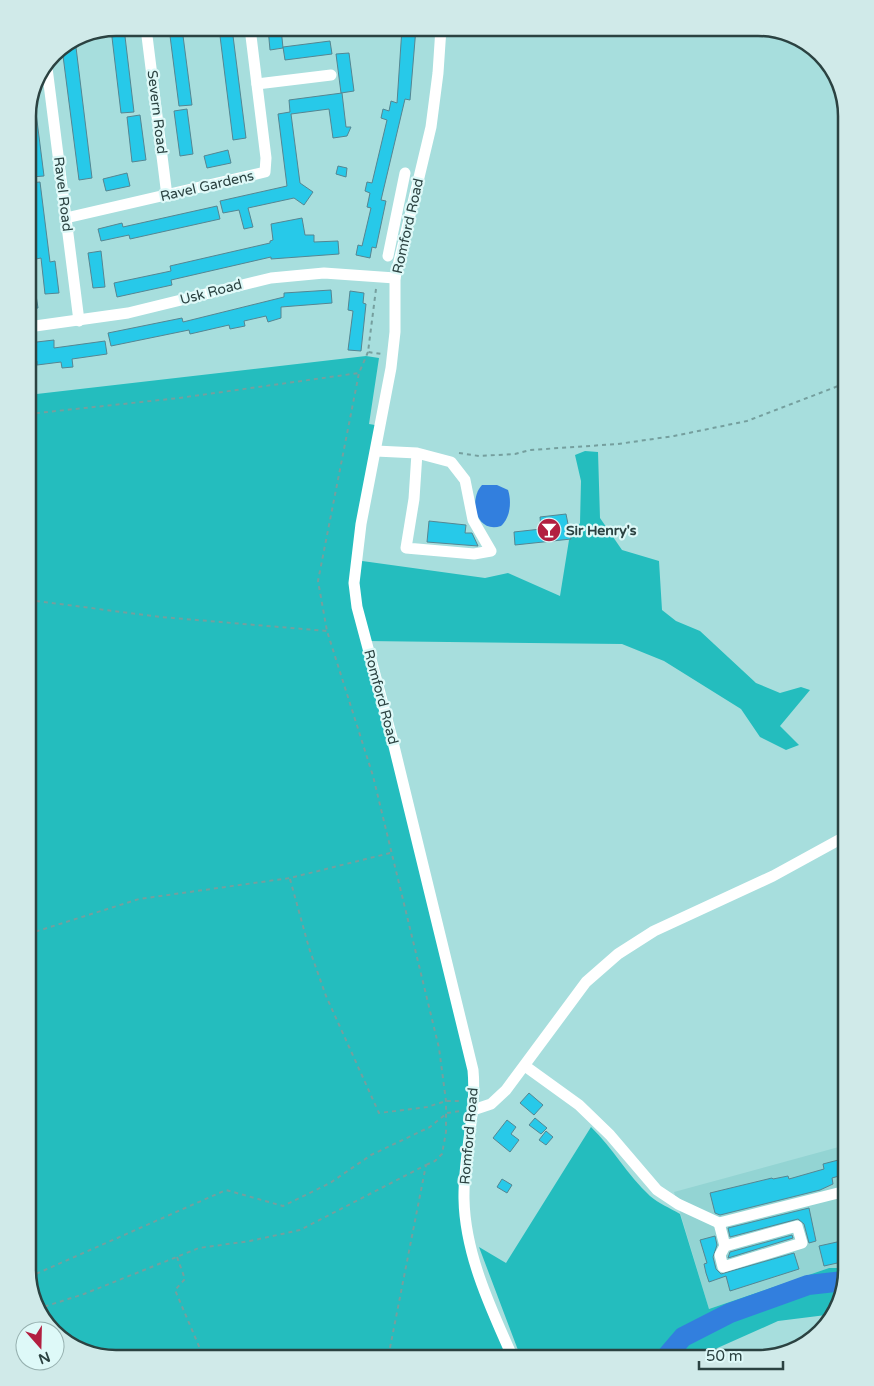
<svg xmlns="http://www.w3.org/2000/svg" width="874" height="1386" font-family="'Varela Round',sans-serif">
  <style>
    .built { fill: #93d4d3 }
    .green { fill: #24bdbe }
    .water { fill: #327fde }
    .lines { fill: none; stroke-linecap: round; stroke-linejoin: round }
    .river { stroke: #327fde; stroke-width: 20 }
    .building { fill: #27c9e9; stroke: #558692 }
    .path { stroke: #759f9e; stroke-width: 2; stroke-dasharray: 4 4; stroke-linecap: butt }
    .minor { stroke: #fff; stroke-width: 11 }
    .labels { text-anchor: middle; dominant-baseline: central; stroke-width: 4.5; stroke-linejoin: round; paint-order: stroke }
    .street-label { font-size: 14px; fill: #2b4241; stroke: #def9f8 }
    .poi-label { font-size: 14px; font-weight: bold; fill: #2b4241; stroke: #def9f8; text-anchor: start }
    .rim { fill: none; stroke: #2b4241; stroke-width: 2.5 }
  </style>
  <rect width="100%" height="100%" fill="#a7dedd"/>
  <path class="built" d="M846,1145V1268H829L709,1309L674,1192Z"/>
  <g class="green">
    <path d="M366,356L379,358L369,424L381,426L355,560L485,578L508,573L560,596L569,540L580,523L581,481L575,455L585,451L598,452L600,518L622,550L659,561L662,610L676,621L700,631L756,683L780,693L801,687L810,690L780,726L799,745L786,750L760,737L741,709L664,661L622,644L366,641L473,1070L464,1177L475,1260L513,1358H111L67,1344L37,1309L28,1270V395Z"/>
    <path d="M591,1127C613,1148 627,1175 650,1196C658,1203 670,1208 680,1214L709,1309L829,1268H846L834,1314L778,1321L695,1358H521L479,1247L506,1263Z"/>
  </g>
  <path class="water" d="M482,485H497L508,490C512,502 510,518 501,526C476,534 468,500 482,485Z"/>
  <g class="lines">
    <path class="river" d="M665,1358L683,1337L730,1313L808,1285L844,1281"/>
  </g>
  <g class="building">
    <path d="M124,28L134,112L121,113L111,29Z"/>
    <path d="M169,28H182L192,105L179,106Z"/>
    <path d="M219,28H232L246,138L233,140Z"/>
    <path d="M268,28H281L283,48L270,50Z"/>
    <path d="M402,28H416L410,100L405,99L381,200L386,201L376,248L372,247L370,258L356,255L358,245L362,246L371,208L367,207L370,193L365,191L367,182L372,183L387,120L381,118L383,109L389,111L391,101L397,103Z"/>
    <path d="M75,39L92,178L79,180L62,48Z"/>
    <path d="M330,41L332,54L285,60L283,47Z"/>
    <path d="M349,53L354,91L341,93L336,54Z"/>
    <path d="M342,93L346,127H351L347,136L333,138L329,109L291,114L300,183L313,192L304,205L294,198L248,208L253,227L244,229L239,210L223,213L220,201L287,186L278,114L290,112L289,100Z"/>
    <path d="M34,97L44,176L31,177L28,154V111Z"/>
    <path d="M187,109L193,154L180,156L174,111Z"/>
    <path d="M140,115L146,160L132,162L127,117Z"/>
    <path d="M228,150L231,163L207,168L204,156Z"/>
    <path d="M338,166L347,168L346,177L336,174Z"/>
    <path d="M127,173L130,186L106,191L103,179Z"/>
    <path d="M40,182L50,262L55,261L59,293L45,294L41,258L36,259L28,196V183Z"/>
    <path d="M217,206L220,219L130,239L129,235L101,241L98,229L122,223L123,227Z"/>
    <path d="M302,218L305,235H314V242L338,241L339,254L271,259V257L171,280L172,285L117,297L114,283L171,271L170,266L270,243V241L273,240L271,224Z"/>
    <path d="M101,251L105,287L93,288L88,253Z"/>
    <path d="M331,290L332,303L281,307V318L268,322L266,316L244,321L245,326L230,329L229,325L190,334L189,330L111,346L108,333L182,318L183,322L284,297V293Z"/>
    <path d="M350,291L364,293L363,303L366,304L361,351L348,350L353,311L348,310Z"/>
    <path d="M36,295L38,308L28,309V296Z"/>
    <path d="M54,340V348L105,341L107,354L72,359L73,367L62,368L61,362L37,365V361L28,362V343Z"/>
    <path d="M566,514L571,539L515,545L514,532L541,529L540,517Z"/>
    <path d="M429,521L466,525L465,533H472L478,546L427,542Z"/>
    <path d="M529,1093L543,1105L534,1115L520,1103Z"/>
    <path d="M535,1118L547,1128L541,1134L529,1125Z"/>
    <path d="M507,1120L516,1127L511,1134L519,1140L510,1152L493,1138Z"/>
    <path d="M546,1131L553,1137L546,1145L539,1140Z"/>
    <path d="M846,1158V1174L832,1178L833,1184L820,1190L720,1215L715,1213L710,1193L772,1178L773,1179L788,1176L789,1179L824,1169L823,1164Z"/>
    <path d="M502,1179L512,1185L507,1193L497,1187Z"/>
    <path d="M809,1208L816,1241L809,1243L804,1224L798,1219L730,1237L728,1228Z"/>
    <path d="M792,1235L793,1238L728,1258L730,1252Z"/>
    <path d="M715,1236L717,1245L713,1257L716,1269L721,1274L794,1253L799,1269L730,1291L726,1276L709,1282L706,1273L704,1264L707,1263L700,1240Z"/>
    <path d="M846,1240V1261L824,1266L819,1246Z"/>
  </g>
  <g class="lines">
    <g class="path">
      <path d="M376,289L368,352L382,354"/>
      <path d="M368,352L359,373L318,581L327,631L373,776L439,1048L446,1101V1132L442,1154L435,1161L426,1165"/>
      <path d="M28,414L179,398L359,373"/>
      <path d="M459,453L479,456L515,454L530,450L618,444L674,436L747,421L846,383"/>
      <path d="M28,600L161,617L327,631"/>
      <path d="M290,879L309,948L326,996L379,1113L427,1107L446,1101H462"/>
      <path d="M28,934L139,899L290,878L390,853"/>
      <path d="M177,1257L185,1279L175,1290L204,1358"/>
      <path d="M29,1277L226,1190L283,1206L330,1183L371,1155L430,1127L447,1113L461,1111"/>
      <path d="M37,1309L84,1294L199,1248L250,1241L300,1230L426,1165L388,1358"/>
    </g>
    <g class="minor">
      <path d="M146,28L167,196"/>
      <path d="M441,28L438,73L431,127L395,278V332L391,368L361,524L354,583L357,607L392,738L473,1070C477,1113 463,1155 464,1199C465,1254 491,1309 513,1358"/>
      <path d="M47,68L79,321"/>
      <path d="M257,84L331,75"/>
      <path d="M66,218L265,172L266,158L250,28"/>
      <path d="M388,256L405,173"/>
      <path d="M28,327L128,313L271,278L324,273L395,278"/>
      <path d="M376,451L417,453L451,462L465,480L473,520L491,551L474,554L406,548L414,499L417,453"/>
      <path d="M525,1066L579,1105L610,1135L657,1190L678,1204L719,1223L846,1191"/>
      <path d="M473,1110L491,1104L506,1090L586,982L618,954L654,931L773,876L846,836"/>
      <path d="M719,1223L725,1246L797,1226L802,1243L723,1267L720,1255L725,1246"/>
    </g>
  </g>
  <defs>
    <g id="bar-disc" transform="scale(1.25)"><circle r="9.5" fill="#b21f40" stroke="#def9f8"/><path d="M-6-5H6L.8 .8V4.5H3.5V6h-7V4.5H-.8V.8Z" fill="#fff"/></g>
  </defs>
  <g fill-rule="evenodd">
    <use href="#bar-disc" x="549" y="530"/>
  </g>
  <g class="labels">
    <g class="street-label">
      <text transform="translate(157 112) rotate(83)">Severn Road</text>
      <text transform="translate(207 186) rotate(-13)">Ravel Gardens</text>
      <text transform="translate(63 194) rotate(83)">Ravel Road</text>
      <text transform="translate(408 226) rotate(-77)">Romford Road</text>
      <text transform="translate(211 292) rotate(-15)">Usk Road</text>
      <text transform="translate(381 697) rotate(75)">Romford Road</text>
      <text transform="translate(469 1136) rotate(-85)">Romford Road</text>
    </g>
    <g class="poi-label">
      <text x="566" y="530">Sir Henry's</text>
    </g>
  </g>
  <path d="M0 0H874V1386H0ZM116 36H758A80 80 0 0 1 838 116V1270A80 80 0 0 1 758 1350H116A80 80 0 0 1 36 1270V116A80 80 0 0 1 116 36Z" fill="#d0eae9" fill-rule="evenodd"/>
  <path class="rim" d="M116 36H758A80 80 0 0 1 838 116V1270A80 80 0 0 1 758 1350H116A80 80 0 0 1 36 1270V116A80 80 0 0 1 116 36Z"/>
  <g transform="translate(40 1346) rotate(160)"><circle r="24" fill="#def9f8" stroke="#96b0af"/>
  <path d="M0-4L9 19L0 12L-9 19Z" fill="#b21f40"/>
  <text y="-8" font-size="14" font-weight="bold" text-anchor="middle" fill="#2b4241">N</text>
  </g>
  <path d="M699 1361v8h84v-8" fill="none" stroke="#2b4241" stroke-width="2.5"/>
  <text x="706" y="1361" font-size="15" fill="#2b4241" stroke="#def9f8" stroke-width="4" paint-order="stroke">50 m</text>
</svg>
